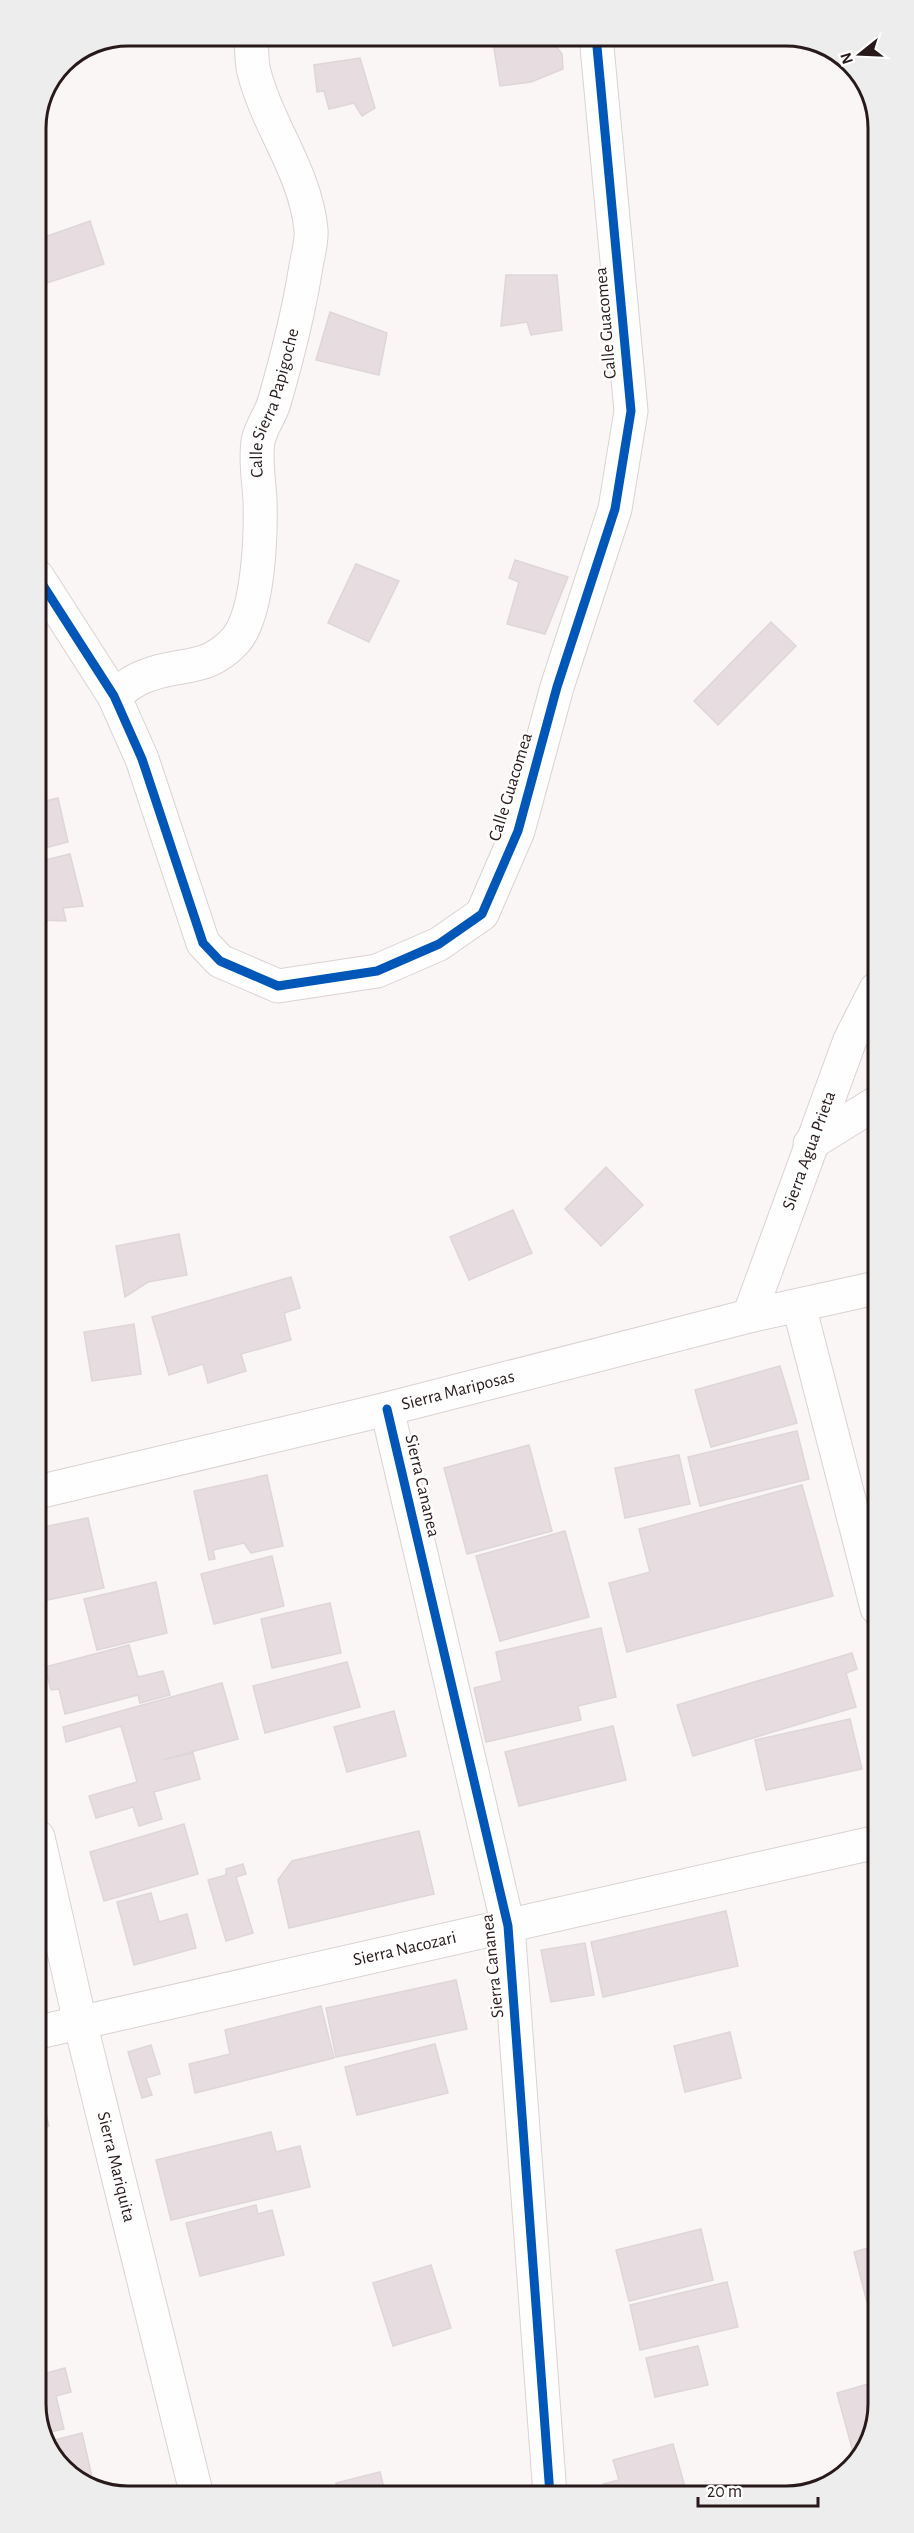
<svg xmlns="http://www.w3.org/2000/svg" width="914" height="2533" font-family="'Alegreya Sans',sans-serif">
  <style>
    .building { fill: #e7dde0; stroke: #ded6d9; stroke-width: 1.5 }
    .lines { fill: none; stroke-linecap: round; stroke-linejoin: round }
    .minor-casing { stroke: #dbd2d1; stroke-width: 35 }
    .minor { stroke: #fefefe; stroke-width: 33 }
    .cycleway-casing { stroke: #fff; stroke-width: 13 }
    .cycleway { stroke: #0057b8; stroke-width: 9 }
    .labels { text-anchor: middle; dominant-baseline: central; stroke-width: 5; stroke-linejoin: round; paint-order: stroke }
    .street-label { font-size: 18px; fill: #281a1a; stroke: #fff }
    .rim { fill: none; stroke: #281a1a; stroke-width: 3 }
  </style>
  <rect width="100%" height="100%" fill="#fbf6f6"/>
  <g class="building">
    <path d="M492,36H535L537,46L554,43L562,54L563,69L531,82L500,86Z"/>
    <path d="M360,58L375,108L362,116L354,103L329,109L324,91L317,92L314,65Z"/>
    <path d="M90,221L104,264L38,286L36,240Z"/>
    <path d="M506,275H557L562,330L531,335L527,322L501,326Z"/>
    <path d="M330,312L387,333L379,375L316,360Z"/>
    <path d="M515,560L568,577L545,634L507,624L519,582L509,578Z"/>
    <path d="M356,564L399,581L369,642L328,623Z"/>
    <path d="M771,622L796,646L718,725L694,701Z"/>
    <path d="M58,798L68,842L37,850V803Z"/>
    <path d="M70,854L83,906L63,908L66,921L38,920L37,862Z"/>
    <path d="M606,1167L643,1205L601,1246L565,1209Z"/>
    <path d="M513,1210L532,1253L469,1280L450,1237Z"/>
    <path d="M179,1234L187,1275L148,1282L125,1297L116,1246Z"/>
    <path d="M291,1277L300,1308L284,1313L291,1340L241,1354L246,1371L208,1383L203,1364L169,1375L152,1317Z"/>
    <path d="M134,1324L141,1374L92,1381L84,1332Z"/>
    <path d="M780,1366L797,1423L711,1447L695,1390Z"/>
    <path d="M797,1431L809,1479L700,1506L688,1457Z"/>
    <path d="M529,1445L552,1531L467,1554L444,1468Z"/>
    <path d="M679,1455L690,1504L625,1518L615,1468Z"/>
    <path d="M267,1475L283,1546L251,1553L244,1543L213,1550L215,1559L209,1560L194,1491Z"/>
    <path d="M802,1485L833,1596L627,1652L609,1583L650,1572L639,1529Z"/>
    <path d="M88,1518L104,1588L38,1602V1528Z"/>
    <path d="M565,1531L589,1617L500,1641L476,1556Z"/>
    <path d="M272,1556L284,1606L214,1624L201,1574Z"/>
    <path d="M156,1582L167,1633L97,1650L84,1599Z"/>
    <path d="M330,1603L341,1653L272,1668L261,1619Z"/>
    <path d="M601,1628L616,1697L578,1706L581,1720L486,1742L474,1688L502,1681L496,1652Z"/>
    <path d="M129,1645L138,1677L163,1671L170,1695L140,1703L138,1695L65,1714L59,1689L51,1690L45,1667Z"/>
    <path d="M852,1653L857,1669L846,1673L856,1707L693,1756L677,1705Z"/>
    <path d="M347,1662L360,1707L265,1733L253,1686Z"/>
    <path d="M222,1683L238,1739L162,1760L193,1753L200,1779L154,1792L162,1819L139,1826L133,1807L96,1818L89,1796L137,1782L121,1726L66,1742L63,1727Z"/>
    <path d="M394,1711L406,1756L347,1772L334,1727Z"/>
    <path d="M850,1719L862,1769L766,1790L755,1740Z"/>
    <path d="M613,1726L626,1780L519,1806L505,1752Z"/>
    <path d="M184,1824L198,1874L104,1901L90,1852Z"/>
    <path d="M419,1831L434,1894L289,1928L278,1880L292,1861Z"/>
    <path d="M243,1864L246,1874L236,1877L253,1933L226,1941L208,1880L226,1875V1869Z"/>
    <path d="M151,1893L159,1922L187,1914L196,1948L134,1965L117,1902Z"/>
    <path d="M726,1911L738,1966L603,1997L591,1942Z"/>
    <path d="M585,1943L594,1995L551,2002L541,1950Z"/>
    <path d="M456,1980L467,2029L336,2057L326,2008Z"/>
    <path d="M321,2006L334,2058L195,2093L189,2064L230,2054L225,2030Z"/>
    <path d="M730,2032L741,2078L685,2092L674,2046Z"/>
    <path d="M435,2044L448,2093L357,2115L345,2067Z"/>
    <path d="M151,2045L160,2074L146,2078L152,2095L142,2098L128,2052Z"/>
    <path d="M39,2084L49,2126L39,2128Z"/>
    <path d="M271,2132L276,2152L300,2146L310,2187L171,2220L156,2160Z"/>
    <path d="M256,2205L258,2214L272,2210L284,2255L200,2276L186,2223Z"/>
    <path d="M701,2229L713,2280L629,2301L616,2250Z"/>
    <path d="M878,2245V2299L867,2302L854,2252Z"/>
    <path d="M431,2265L451,2328L393,2346L373,2283Z"/>
    <path d="M727,2282L738,2327L640,2350L630,2305Z"/>
    <path d="M698,2346L708,2385L655,2397L646,2358Z"/>
    <path d="M65,2368L71,2392L56,2396L64,2429L42,2434L39,2429V2375Z"/>
    <path d="M878,2381V2405L856,2463L837,2393Z"/>
    <path d="M82,2433L93,2481L88,2483L68,2474L47,2442Z"/>
    <path d="M673,2444L687,2494L606,2495L603,2484L619,2480L613,2460Z"/>
    <path d="M380,2472L386,2496H339L336,2483Z"/>
  </g>
  <g class="lines">
    <g class="minor-casing">
      <g id="minor">
        <path d="M37,576L114,696L142,759L203,943L220,961L278,986L377,971L439,944L482,914L518,831L557,687L615,509L631,411L596,36"/>
        <path id="s1" d="M114,696C125,687 135,679 148,675C183,662 206,672 235,641C259,614 261,535 260,500C259,481 255,460 258,441C261,427 270,416 274,403C287,358 299,312 306,266C308,255 312,241 311,230C306,173 268,127 254,72C251,61 252,48 251,36"/>
        <path d="M810,1144L876,1103"/>
        <path d="M799,1306L877,1608"/>
        <path id="s2" d="M749,1316L850,1040L876,989"/>
        <path d="M387,1409L508,1926L550,2495"/>
        <path id="s3" d="M38,1492L387,1409L749,1316L876,1288"/>
        <path id="s4" d="M38,1837L80,2022L197,2496"/>
        <path id="s5" d="M39,2032L877,1842"/>
      </g>
    </g>
    <use href="#minor" class="minor"/>
    <g class="cycleway-casing">
      <g id="cycleway">
        <path d="M37,576L114,696L142,759L203,943L220,961L278,986L377,971L439,944L482,914L518,831L557,687L615,509L631,411L596,36"/>
        <path d="M387,1409L508,1926L550,2495"/>
      </g>
    </g>
    <use href="#cycleway" class="cycleway"/>
  </g>
  <g class="labels">
    <g class="street-label">
      <text transform="translate(606 323) rotate(-95)">Calle Guacomea</text>
      <text stroke="none"><textPath href="#s1" startOffset="381">Calle Sierra Papigoche</textPath></text>
      <text transform="translate(511 787) rotate(-73)">Calle Guacomea</text>
      <text stroke="none"><textPath href="#s2" startOffset="176">Sierra Agua Prieta</textPath></text>
      <text stroke="none"><textPath href="#s3" startOffset="432">Sierra Mariposas</textPath></text>
      <text transform="translate(422 1486) rotate(77)">Sierra Cananea</text>
      <text stroke="none"><textPath href="#s5" startOffset="375">Sierra Nacozari</textPath></text>
      <text transform="translate(493 1966) rotate(-96)">Sierra Cananea</text>
      <text stroke="none"><textPath href="#s4" startOffset="339">Sierra Mariquita</textPath></text>
    </g>
  </g>
  <path d="M0 0H914V2533H0ZM128 46H786A82 82 0 0 1 868 128V2404A82 82 0 0 1 786 2486H128A82 82 0 0 1 46 2404V128A82 82 0 0 1 128 46Z" fill="#eeeded" fill-rule="evenodd"/>
  <path class="rim" d="M128 46H786A82 82 0 0 1 868 128V2404A82 82 0 0 1 786 2486H128A82 82 0 0 1 46 2404V128A82 82 0 0 1 128 46Z"/>
  <g transform="translate(860 54) rotate(252)" stroke="#ffffff" stroke-width="4.5" paint-order="stroke">
  <path d="M0-4.5L10 22L0 15L-10 22Z" fill="#281a1a"/>
  <text y="-9" font-size="16" font-weight="bold" text-anchor="middle" fill="#281a1a">N</text>
  </g>
  <path d="M698 2497v9h120v-9" fill="none" stroke="#281a1a" stroke-width="3"/>
  <text x="707" y="2497" font-size="18" fill="#281a1a" stroke="#ffffff" stroke-width="4.5" paint-order="stroke">20 m</text>
</svg>
